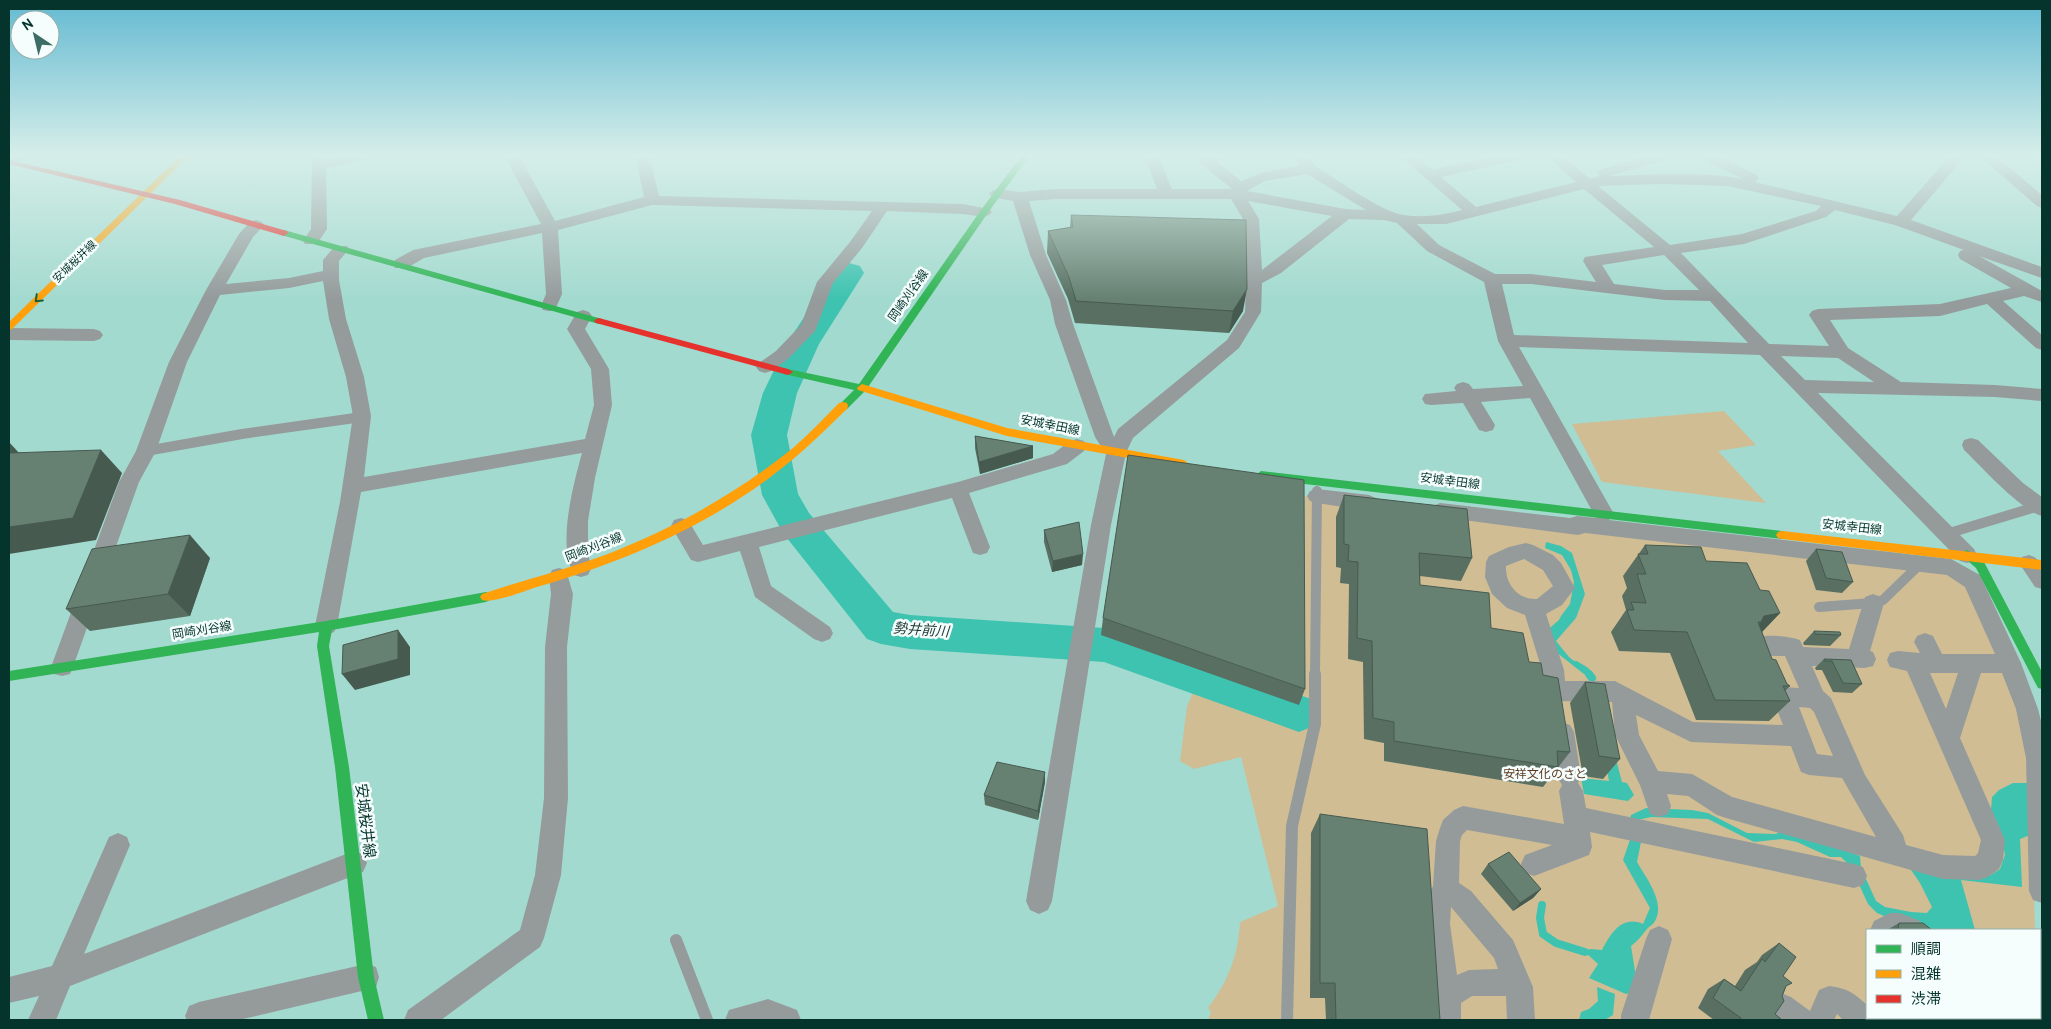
<svg xmlns="http://www.w3.org/2000/svg" width="2051" height="1029" font-family="Overpass,'Noto Sans JP',sans-serif">
  <style>
    .green { fill: #d0bd94 }
    .water { fill: #3ec3b0 }
    .lines { fill: none; stroke-linecap: round; stroke-linejoin: round }
    .stream-far1 { stroke: #3ec3b0; stroke-width: 6 }
    .stream { stroke: #3ec3b0; stroke-width: 8 }
    .river { fill: #3ec3b0; fill-rule: evenodd }
    .lane-far1 { stroke: #959b9b; stroke-width: 10 }
    .lane { stroke: #959b9b; stroke-width: 12 }
    .street { fill: #959b9b; fill-rule: evenodd }
    .fast { fill: #30b455; fill-rule: evenodd }
    .slow { fill: #ff9f0a; fill-rule: evenodd }
    .jam { fill: #e5322d; fill-rule: evenodd }
    .wall { fill: #586f62 }
    .shaded-wall { fill: #475a50 }
    .building { fill: #668172; stroke: #475a50 }
    .oneway { stroke: #14613a }
    .labels { text-anchor: middle; dominant-baseline: central; stroke-width: 5; stroke-linejoin: round; paint-order: stroke }
    .far-street-label { font-size: 11px; fill: #05342c; stroke: #f5fefc }
    .street-label { font-size: 12px; fill: #05342c; stroke: #f5fefc }
    .park-label { font-size: 12px; fill: #5a391e; stroke: #f5fefc }
    .water-label { font-size: 14px; font-style: italic; fill: #1e3631; stroke: #f5fefc }
    .near-street-label { font-size: 15px; fill: #05342c; stroke: #f5fefc }
  </style>
  <rect width="100%" height="100%" fill="#a3dacf"/>
  <g class="green">
    <path d="M1724,411L1756,445L1718,451L1766,503L1602,482L1572,424Z"/>
    <path d="M1305,496L1584,532L1949,569L1968,581L2018,700L2030,762L2035,930H1867V1018H2038V1020H1208L1211,1012L1208,1008C1228,981 1238,957 1240,922L1278,906L1241,757L1194,769L1180,761L1187,706L1196,686L1303,722Z"/>
  </g>
  <g class="water">
    <path d="M1546,542L1561,546L1572,553L1585,594L1576,618L1556,641L1569,657L1594,677L1622,782L1627,783L1634,795L1628,801L1584,794L1581,778L1609,781L1589,678L1556,652L1551,636L1561,616L1570,604L1574,582L1571,570L1562,555L1545,548Z"/>
    <path d="M2013,783H2029L2030,835L2020,839L2022,887L1961,880L1975,930H1916L1877,913L1868,904L1851,867L1841,857H1830L1797,842L1782,839L1754,842L1708,819L1651,817L1638,820L1641,842L1637,862C1646,878 1668,905 1653,924C1651,926 1648,927 1647,929C1642,935 1638,941 1631,946L1635,971L1634,992L1626,994L1589,978L1598,964L1585,952L1590,949L1602,950C1611,933 1622,915 1643,924L1650,908L1623,860L1631,837L1629,823L1631,815L1646,808L1692,810L1708,813L1747,833L1775,834L1785,831L1852,853L1860,856L1861,868L1876,901L1885,907L1911,912L1927,913L1932,907L1920,883L1909,867L1964,874L1991,875L2000,869L2005,855L2000,829L1991,810L1992,797L1999,790Z"/>
    <path d="M1597,987L1615,994L1613,1015L1605,1020H1579L1581,1012L1589,1009L1598,1001Z"/>
  </g>
  <g class="lines">
    <g class="stream-far1">
      <path d="M1553,642L1552,630L1560,623"/>
      <path d="M1576,664L1586,670L1590,675"/>
    </g>
    <g class="stream">
      <path d="M1589,674L1592,678"/>
      <path d="M1542,905L1540,918L1543,934L1556,943L1585,952"/>
    </g>
    <path class="river" d="M849,263L860,266L864,273L819,344L797,393L787,435L798,494L809,513L893,612L910,615L1104,628L1314,700L1321,713L1314,726L1299,732L1104,662L910,649L881,644L867,639L783,533L762,495L751,435L763,393L787,343L838,266Z"/>
    <g class="lane-far1">
      <path d="M146,451L242,434L362,417"/>
      <path d="M1946,534L2039,506"/>
      <path d="M1819,607L1873,603L1883,600L1915,569L1910,560"/>
      <path d="M1315,675L1317,491"/>
    </g>
    <g class="lane">
      <path d="M676,940L707,1020"/>
      <path d="M1287,1020L1292,826L1315,724V674"/>
    </g>
    <g class="street">
      <path d="M12,155H31L11,166H9V157Z"/>
      <path d="M312,155H326V159L344,155H374L372,158L326,168L327,229L317,244H305L303,241L311,229Z"/>
      <path d="M504,155H519L555,221L644,197L635,155H649L659,196L963,204L989,209L992,212L989,215L984,217L963,214L887,211L862,248L833,283L815,331L788,359L771,371L765,373L759,371L756,367L759,363L776,351L801,325L817,282L850,242L872,211L652,205L558,230L562,294L555,310L549,311L543,310L541,306L546,294L542,233L424,258L407,268H395L393,264L395,260L413,250L541,224Z"/>
      <path d="M1144,155H1158L1172,189H1232L1200,163L1198,160L1204,155H1227L1225,158L1216,161L1241,181L1264,172L1300,166L1293,155H1308L1315,166C1335,178 1383,213 1404,215C1422,218 1444,215 1462,210L1399,155H1415L1432,170L1501,155H1531L1524,159L1441,177L1476,207L1576,182L1545,155H1561L1590,179L1600,176L1597,173L1599,170L1650,155H1674L1672,158L1609,176C1653,175 1700,171 1743,179L1699,158L1697,155H1716L1757,175L1759,178L1755,182L1897,216L1951,155H1966L1911,220L2042,267V278L1979,256L2042,291V302L2024,296L2003,301L2042,335V350L2036,348L1987,304L1940,316L1830,320L1848,348L1901,382L1995,385L2042,389V401L1995,397L1818,393L1974,549L1977,555L1974,561L1967,563L1960,561L1760,355L1519,347L1614,514L1609,520L1951,559L1980,575L2021,663L2038,709L2042,725V903L2033,900L2029,891L2026,758L2016,709L2002,673H1981L1960,738L2005,840L2003,860L1999,869L1988,877L1979,880L1943,879L1726,818L1717,815L1688,796L1667,794L1671,806L1668,814L1659,817L1650,814L1640,785L1615,735L1612,702L1555,701L1547,698L1544,691L1542,670L1525,615L1507,608L1492,594L1485,577L1486,562L1489,556L1509,547L1526,543L1533,545L1553,555L1561,563L1575,588L1562,605L1546,614L1564,670L1565,681H1615L1693,722L1783,725L1776,707L1768,704L1765,697L1743,646L1746,639C1761,634 1785,635 1800,640L1803,647L1849,649L1865,597L1873,594L1881,597L1884,603L1870,651L1873,652L1876,659L1873,666L1865,668L1812,666L1823,691L1831,698L1865,775L1903,835L1906,845L1943,855L1975,856L1978,853L1981,840L1907,671L1890,667L1887,660L1890,653L1898,651L1920,653L1914,642L1917,636L1925,633L1933,636L1942,654H1995L1965,587L1947,575L1585,533L1578,535L1433,516L1430,511L1433,506L1440,503L1570,518L1577,516L1596,518L1530,398L1481,402L1495,425L1493,430L1486,432L1479,430L1463,403L1431,405L1425,404L1422,399L1425,394L1456,391L1454,388L1457,384L1463,382L1469,384L1473,389L1523,386L1498,341L1484,282L1427,251L1397,223L1384,220L1349,219L1281,273L1262,283L1261,312L1239,348L1133,438L1126,453L1111,525L1052,901L1048,910L1039,914L1030,910L1026,901L1091,525L1106,454L1095,437L1055,324L1050,300L1030,255L1013,201L992,197L989,194L992,191L997,189L1020,192L1056,189H1157ZM1307,174L1366,210L1345,209L1247,191L1265,181ZM1661,184L1728,186L1821,206L1816,211L1742,234L1670,245L1598,186ZM1584,189L1654,247L1585,257L1583,261L1596,282L1531,274H1495L1439,245L1417,224H1446ZM1056,199H1231L1243,219L1246,281L1245,312L1227,340L1118,429L1114,437L1073,324L1066,300L1046,255L1029,201ZM1248,201L1332,216L1262,270L1259,219ZM1835,210L1895,225L1964,250L1960,251L1958,255L1960,259L2011,288L1940,304L1818,309L1812,311L1809,315L1829,346L1769,344L1681,253L1744,244L1826,217ZM1664,255L1699,290H1665L1614,284L1602,265ZM1502,284H1531L1665,300L1710,301L1748,343L1514,335ZM1781,356L1838,358L1874,382L1805,380ZM1524,559L1543,570L1553,586L1537,599C1518,600 1505,584 1506,566ZM1769,656H1785L1799,688L1783,687ZM1930,673H1958L1946,709ZM1799,707L1810,708L1814,712L1833,756L1817,754ZM1636,715L1691,742L1791,746L1801,772L1809,775L1842,778L1876,837L1732,797L1692,774L1658,771L1639,735Z"/>
      <path d="M1978,155H1994L2042,195V208L2037,206Z"/>
      <path d="M256,220L262,222L264,225L253,237L226,284L289,278L323,271V260L335,246H347L349,249L339,261V280L346,319L364,377L371,416L364,477L585,439L594,405L591,369L567,329L577,312L583,310L589,312L592,316L585,329L609,369L612,405L595,478L588,521V552L591,569L588,575L581,577L574,575C557,544 573,486 582,453L361,492L337,626L334,632L326,635L318,632L315,626L340,502L353,416L346,377L329,319L323,281L289,288L220,295L187,362L156,451L139,482L73,667L70,674L62,676L54,674L51,667L119,482L136,451L169,362L206,290L239,234L250,222Z"/>
      <path d="M9,328L94,329L100,331L103,335L100,339L94,341L9,340Z"/>
      <path d="M1971,438L1978,440L2023,483L2042,497V516C2019,509 1983,468 1964,450L1962,445L1964,440Z"/>
      <path d="M1077,439L1084,441L1086,446L1084,451L1067,464L969,493L990,547L987,553L980,555L973,553L952,498L759,547L771,586L830,627L833,633L830,639L822,642L814,639L755,597L740,551L698,562L691,560L671,526L674,520L681,518L688,520L703,545L958,482L1053,454L1070,441Z"/>
      <path d="M1317,489L1369,495L1376,498L1379,503L1376,508L1369,511L1317,503L1310,501L1307,496L1310,491Z"/>
      <path d="M2029,555C2046,560 2042,575 2042,589L2035,587L2019,563L2022,557Z"/>
      <path d="M559,568L566,570L573,594L567,647L568,798L561,875L544,938L540,947L441,1020H404L408,1010L520,930L535,875L544,798L545,647L551,594L549,576L552,570Z"/>
      <path d="M1562,722L1570,725L1574,732L1581,777L1578,783L1583,791L1586,808L1854,864L1863,867L1867,876L1863,885L1854,888L1590,832L1592,847L1589,855L1534,876L1525,873L1521,864L1525,855L1552,845L1467,830L1462,835L1460,841L1459,883L1471,891L1513,940L1533,987L1535,1020H1507L1506,996H1472L1461,1003V1020H1433V996L1424,924L1425,902L1433,886L1436,841L1440,828L1443,820L1454,810L1463,806L1564,824L1559,791L1562,785L1557,777L1550,732L1554,725ZM1451,907L1494,958L1498,969L1469,970L1457,975L1450,924Z"/>
      <path d="M118,833L127,837L130,845L84,954L354,851L363,854L367,863L363,872L70,986L56,1020H28L39,996L9,1003V977L52,966L109,837Z"/>
      <path d="M1890,913H1900L1920,921L1924,930H1870L1874,921Z"/>
      <path d="M1659,926L1668,930L1672,939L1649,1020H1621V1015L1646,939L1650,930Z"/>
      <path d="M366,964L376,967L379,977L376,987L366,990L239,1020H187L185,1016L189,1006L199,1002Z"/>
      <path d="M1829,986C1847,988 1854,993 1867,1005V1018H1876L1877,1020H1843L1837,1014L1834,1020H1777L1771,1017L1767,1007L1771,997L1781,993L1791,997L1810,1011L1819,990Z"/>
      <path d="M768,999L797,1010L801,1020H725L729,1010Z"/>
      <path d="M1937,1018H1965L1966,1020H1938Z"/>
    </g>
    <g class="fast">
      <path d="M1022,155H1030L987,214L866,390L847,409H839L838,406L854,390L784,374L783,372L788,369L859,384L981,210Z"/>
      <path d="M284,230L602,319L604,321L599,324L281,235V231Z"/>
      <path d="M1261,471L1782,531L1786,532L1788,535L1786,538L1782,539L1261,479L1256,475Z"/>
      <path d="M1967,550L1984,562L2042,672V689L2038,688L1976,568L1961,555L1963,552Z"/>
      <path d="M486,592L490,594L492,597L490,600L486,602L332,630L329,646L349,767L374,977L384,1020H368L358,977L335,767L317,646L319,632L9,681V671L326,621Z"/>
    </g>
    <g class="slow">
      <path d="M181,155H190L12,329L9,330V322Z"/>
      <path d="M862,384L1007,428L1184,460L1189,464L1184,468L1007,436L858,390L857,388Z"/>
      <path d="M843,402L847,403L848,406L847,409C823,432 800,455 773,475C704,528 620,563 537,587C524,591 493,604 482,600L480,597L482,594C523,580 565,570 605,555C673,529 736,494 793,448C809,434 824,418 839,403Z"/>
      <path d="M1782,531L2042,560V570L1782,539L1778,538L1776,535L1778,532Z"/>
    </g>
    <g class="jam">
      <path d="M9,160L180,200L287,231L288,233L284,236L175,204L9,164Z"/>
      <path d="M599,318L788,369L793,372L788,375L596,323L594,321L596,319Z"/>
    </g>
  </g>
  <g class="wall">
    <path d="M1071,215L1243,311L1229,333L1075,323L1068,299L1047,253L1048,231L1070,227Z"/>
    <path d="M975,436L1033,446V458L980,474L975,448Z"/>
    <path d="M1344,495L1472,558L1461,581L1420,576V585L1491,628L1529,662L1543,675L1570,752L1543,787L1384,761V743L1364,739L1363,662L1348,659L1349,584L1340,583L1341,568L1336,567V517Z"/>
    <path d="M1044,530L1082,565L1052,572L1044,542Z"/>
    <path d="M1645,545L1706,561L1760,590L1780,613L1762,632L1772,659L1787,684L1790,686L1785,691L1790,701L1769,721L1696,720L1670,653L1619,651L1611,632L1626,610L1622,596L1627,588L1623,576Z"/>
    <path d="M1816,549L1853,582L1842,593L1816,590L1806,561Z"/>
    <path d="M210,558L190,616L90,631L66,609Z"/>
    <path d="M1103,618L1305,689L1299,705L1101,635Z"/>
    <path d="M1814,631L1841,635L1830,646L1804,645L1803,643Z"/>
    <path d="M1824,659L1851,660L1862,684L1852,693L1833,692L1822,670H1816L1815,668Z"/>
    <path d="M1585,682L1620,759L1603,779L1583,776L1570,703Z"/>
    <path d="M1045,782L1038,820L985,805L984,795Z"/>
    <path d="M1320,814L1440,1020H1326L1325,998H1310L1311,833Z"/>
    <path d="M1488,864L1541,889L1533,898L1513,911L1481,874Z"/>
    <path d="M1899,923L1932,930H1887Z"/>
    <path d="M1779,943L1783,976L1786,987L1775,1014L1782,1020H1714L1698,1008L1708,989L1724,979L1735,986L1745,970L1757,962L1762,955Z"/>
  </g>
  <g class="shaded-wall">
    <path d="M1247,289L1243,311L1229,333L1233,311Z"/>
    <path d="M9,442L20,454L9,456Z"/>
    <path d="M1033,446V458L980,474L979,462Z"/>
    <path d="M101,450L122,473L96,540L9,554V527Z"/>
    <path d="M190,535L210,558L190,616L168,594Z"/>
    <path d="M1083,554L1082,565L1052,572L1053,561Z"/>
    <path d="M1780,613L1760,634L1748,637L1761,622L1764,616Z"/>
    <path d="M398,630L410,647V675L355,690L342,674Z"/>
    <path d="M1045,772V782L1038,820V811Z"/>
    <path d="M1541,889L1533,898L1513,911L1520,903Z"/>
  </g>
  <g class="building">
    <path d="M1071,215L1246,220L1247,289L1233,311L1076,301L1069,277L1048,231L1073,227Z"/>
    <path d="M975,436L1033,446L979,462Z"/>
    <path d="M101,450L73,518L9,527V453Z"/>
    <path d="M1128,455L1304,480L1305,689L1103,618Z"/>
    <path d="M1344,495L1467,509L1472,558L1419,553L1420,585L1489,593L1491,628L1523,633L1529,662L1541,663L1543,675L1558,678L1570,752L1557,751L1558,767L1394,741V722L1373,718L1372,641L1357,638L1358,562L1348,561L1349,545L1344,544Z"/>
    <path d="M1079,522L1083,554L1053,561L1044,530Z"/>
    <path d="M190,535L168,594L66,609L92,549Z"/>
    <path d="M1645,545L1701,547L1706,561L1747,563L1760,590L1769,591L1780,613L1764,616L1761,622H1758L1772,659L1776,660L1787,684L1790,686H1783L1790,701L1715,700L1687,632L1634,630L1627,610H1634L1631,602L1646,603L1637,574H1646L1638,554H1648Z"/>
    <path d="M1816,549L1842,552L1853,582L1826,578Z"/>
    <path d="M398,630V659L342,674L343,645Z"/>
    <path d="M1814,631L1840,632L1841,635L1815,634Z"/>
    <path d="M1824,659L1851,660L1862,684L1843,683L1832,661H1825Z"/>
    <path d="M1585,682L1605,684L1620,759L1599,756Z"/>
    <path d="M997,762L1045,772L1038,811L984,795Z"/>
    <path d="M1320,814L1427,829L1440,1020H1336L1335,983H1320Z"/>
    <path d="M1509,852L1541,889L1520,903L1488,864Z"/>
    <path d="M1899,923H1923L1932,930H1898Z"/>
    <path d="M1779,943L1796,957L1783,976L1792,983L1786,986L1782,996L1784,1001L1775,1014L1782,1020H1740L1741,1018L1713,998L1724,979L1741,991L1762,959L1765,962Z"/>
  </g>
  <defs><path id="oneway-chevron" d="M-2-3.5L2.5 0L-2 3.5" fill="none" stroke-width="1.6" stroke-linecap="round" stroke-linejoin="round" transform="scale(1.25)"/></defs>
  <use class="oneway" href="#oneway-chevron" transform="translate(38 299) rotate(136)"/>
  <linearGradient id="sky" x2="0" y2="1"><stop stop-color="#64bad2"/><stop offset="0.52" stop-color="#d6eee9"/><stop offset="1" stop-color="#d6eee9" stop-opacity="0"/></linearGradient>
  <rect width="2051" height="299" fill="url(#sky)"/>
  <g class="labels">
    <g class="far-street-label">
      <text transform="translate(75 262) rotate(-44)">安城桜井線</text>
    </g>
    <g class="street-label">
      <text transform="translate(909 296) rotate(-55)">岡崎刈谷線</text>
      <text transform="translate(1050 426) rotate(11)">安城幸田線</text>
      <text transform="translate(1450 482) rotate(7)">安城幸田線</text>
      <text transform="translate(1852 528) rotate(6)">安城幸田線</text>
      <text transform="translate(594 548) rotate(-21)">岡崎刈谷線</text>
      <text transform="translate(202 631) rotate(-9)">岡崎刈谷線</text>
    </g>
    <g class="park-label">
      <text x="1545" y="775">安祥文化のさと</text>
    </g>
    <g class="water-label">
      <text transform="translate(921 631) rotate(4)">勢井前川</text>
    </g>
    <g class="near-street-label">
      <text transform="translate(364 821) rotate(83)">安城桜井線</text>
    </g>
  </g>
  <rect width="2051" height="1029" fill="none" stroke="#05342c" stroke-width="20"/>
  <rect x="1866" y="929" width="175" height="90" fill="#f5fefc" stroke="#95ada9"/>
  <rect x="1876" y="945" width="25" height="8" fill="#30b455" stroke="#95ada9"/>
  <text x="1911" y="954" font-size="15" fill="#05342c">順調</text>
  <rect x="1876" y="970" width="25" height="8" fill="#ff9f0a" stroke="#95ada9"/>
  <text x="1911" y="979" font-size="15" fill="#05342c">混雑</text>
  <rect x="1876" y="995" width="25" height="8" fill="#e5322d" stroke="#95ada9"/>
  <text x="1911" y="1004" font-size="15" fill="#05342c">渋滞</text>
  <g transform="translate(35 35) rotate(325)"><circle r="24" fill="#f5fefc" stroke="#95ada9"/>
  <path d="M0-4L9 19L0 12L-9 19Z" fill="#3c6e65"/>
  <text y="-8" font-size="14" font-weight="bold" text-anchor="middle" fill="#05342c">N</text>
  </g>
</svg>
